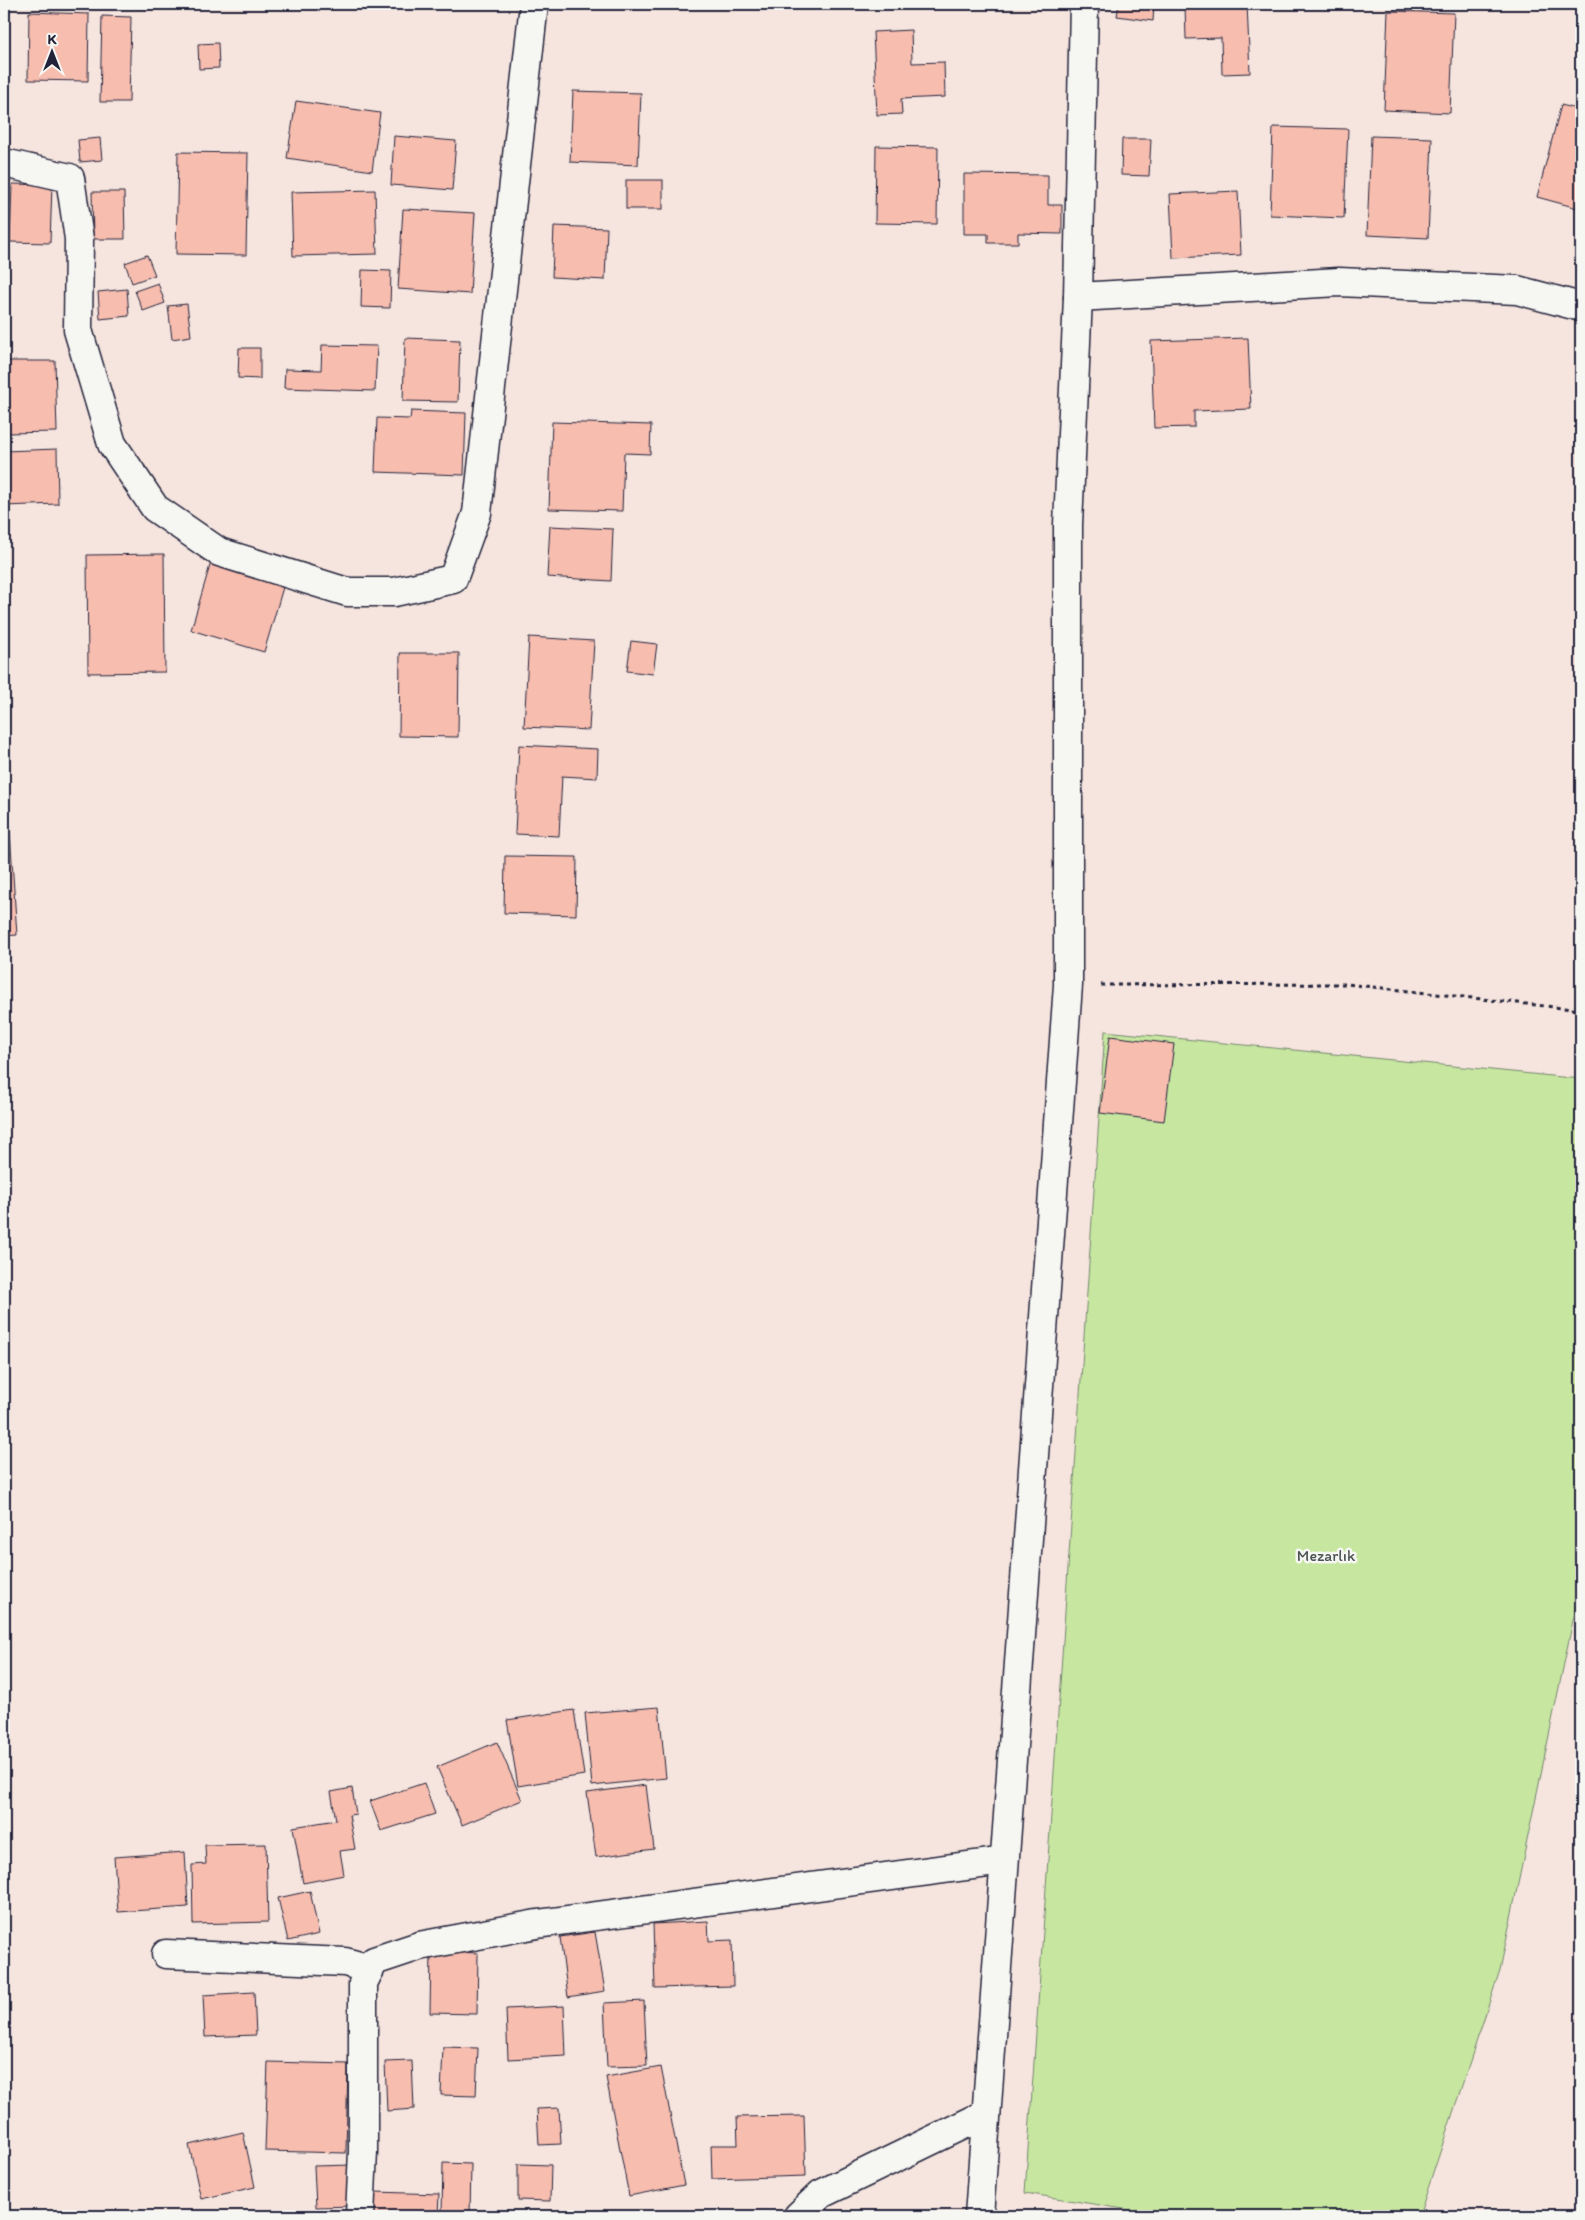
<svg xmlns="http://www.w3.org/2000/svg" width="1585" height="2220" font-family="Itim,sans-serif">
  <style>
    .green { fill: #c7e7a0; stroke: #74846e }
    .building { fill: #f7bdaf; stroke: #22223b }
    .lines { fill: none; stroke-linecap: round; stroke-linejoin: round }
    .street-casing { stroke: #22223b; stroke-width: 31 }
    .path { stroke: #22223b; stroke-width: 3; stroke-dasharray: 4 4; stroke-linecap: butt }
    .street { stroke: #f6f6f2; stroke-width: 28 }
    .labels { text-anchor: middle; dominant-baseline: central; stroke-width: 5; stroke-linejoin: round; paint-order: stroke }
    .park-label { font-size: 16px; fill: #4b5354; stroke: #f6f6f2 }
  </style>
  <rect width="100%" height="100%" fill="#f6e5de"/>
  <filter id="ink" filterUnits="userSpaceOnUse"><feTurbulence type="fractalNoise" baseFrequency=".02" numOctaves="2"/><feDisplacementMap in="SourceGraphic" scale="10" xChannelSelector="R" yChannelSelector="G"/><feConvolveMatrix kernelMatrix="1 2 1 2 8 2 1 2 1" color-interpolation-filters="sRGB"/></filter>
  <g filter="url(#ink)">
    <path class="green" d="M1105,1031L1581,1079V1582L1500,1970L1419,2216H1167L1025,2193Z"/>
    <g class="building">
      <path d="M1119,4H1154L1153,21L1117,16Z"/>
      <path d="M1247,4L1250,73L1222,74L1221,38L1186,39L1185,7Z"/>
      <path d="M1388,11L1454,13L1450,113L1384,110Z"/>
      <path d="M29,12L89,14L88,81L28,80Z"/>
      <path d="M102,16L131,17L129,102H100Z"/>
      <path d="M911,30L912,63L944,62L945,97L901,99L902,114L877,115L873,32Z"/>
      <path d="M218,43L219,68L199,69L198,44Z"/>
      <path d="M573,91L641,93L638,165L570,162Z"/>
      <path d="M296,101L380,113L372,171L287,158Z"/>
      <path d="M1561,105L1581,110V209L1537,197Z"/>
      <path d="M1273,127L1348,129L1344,218L1270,215Z"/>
      <path d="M394,136L456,141L452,190L391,185Z"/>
      <path d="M1371,136L1432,138L1428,238L1367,235Z"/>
      <path d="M100,138L102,160L80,162L78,140Z"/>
      <path d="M1122,139H1151L1149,176L1121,175Z"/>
      <path d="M876,146L938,147L937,224L875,223Z"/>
      <path d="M178,152L248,153L246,255L176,254Z"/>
      <path d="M964,174L1048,175V205H1062V234L1018,233V243H988V234H964Z"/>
      <rect x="626" y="180" width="37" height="29"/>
      <path d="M12,184L52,185L50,243L10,242Z"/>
      <path d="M375,190L377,254L293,256L291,192Z"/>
      <path d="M1238,191L1241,255L1173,258L1170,194Z"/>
      <path d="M92,192H124L125,239H93Z"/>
      <path d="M403,209L475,213L470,294L398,289Z"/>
      <path d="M554,226L607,228L605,280L552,277Z"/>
      <path d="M147,255L155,275L132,283L125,263Z"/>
      <path d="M362,270L391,271L390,308L361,307Z"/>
      <path d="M158,283L165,303L143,311L135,291Z"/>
      <path d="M127,289L129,316L100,319L98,292Z"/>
      <path d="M187,304L191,336L172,339L168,306Z"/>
      <path d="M405,338L460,340L458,402L403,401Z"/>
      <path d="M1248,338L1251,409L1194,411V427L1154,428L1151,341Z"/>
      <path d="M322,345L377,346L375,391L284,388L285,369L321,370Z"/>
      <path d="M239,348H260V379L238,378Z"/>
      <path d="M4,361H55L57,432L4,433Z"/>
      <path d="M411,411L466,413L464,475L375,472L377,418L410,419Z"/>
      <path d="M552,422L651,425L650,454L624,453L622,511L549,509Z"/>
      <path d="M57,449L58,504L4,506V451Z"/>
      <path d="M550,526L613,529L611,581L547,577Z"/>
      <path d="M164,554L165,672L88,673L87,555Z"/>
      <path d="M211,562L284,584L264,652L191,630Z"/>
      <path d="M529,637L594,641L589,730L524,727Z"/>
      <path d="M631,641L657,644L653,674L627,671Z"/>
      <path d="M400,653H459L458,737L399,736Z"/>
      <path d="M519,745L598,749L597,778L562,776L559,836L515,834Z"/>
      <rect x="4" y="794" width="4" height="29"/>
      <path d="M10,831L17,935L4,936V832Z"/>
      <path d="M505,856L577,857L576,915L504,913Z"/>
      <path d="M1110,1036L1174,1044L1164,1121L1100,1113Z"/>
      <path d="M659,1707L666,1778L592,1786L585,1713Z"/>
      <path d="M574,1710L584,1775L518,1786L507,1720Z"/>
      <path d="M497,1742L522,1800L462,1825L437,1767Z"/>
      <path d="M424,1783L435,1814L381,1831L370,1801Z"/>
      <path d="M646,1785L654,1849L596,1857L587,1793Z"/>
      <path d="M352,1788L356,1814L349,1815L355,1849L340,1851L344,1875L303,1883L293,1827L336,1820L331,1792Z"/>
      <path d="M266,1844L268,1922L193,1924L192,1865L206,1864L205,1845Z"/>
      <path d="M185,1852L188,1907L118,1912L114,1857Z"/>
      <path d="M310,1891L319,1934L288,1941L278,1898Z"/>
      <path d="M708,1921L709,1941L732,1940L733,1986L655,1988L653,1924Z"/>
      <path d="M595,1932L605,1991L568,1997L560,1937Z"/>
      <path d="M431,1951L478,1953L477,2014L430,2013Z"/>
      <path d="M254,1992L256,2035L205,2037L203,1995Z"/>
      <path d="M644,2001L647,2066L607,2067L604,2003Z"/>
      <path d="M564,2006L566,2056L508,2059L506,2009Z"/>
      <path d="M443,2047L478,2048L476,2096L441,2095Z"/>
      <path d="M412,2061L414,2109L387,2111L385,2062Z"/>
      <path d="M268,2062L348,2064L346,2153L265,2151Z"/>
      <path d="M661,2067L684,2185L629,2196L606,2077Z"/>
      <path d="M559,2108L561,2144L539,2145L537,2109Z"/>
      <path d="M804,2116L806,2176L712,2179L711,2145H738L737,2117Z"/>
      <path d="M243,2132L255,2187L201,2199L189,2145Z"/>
      <path d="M443,2163L471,2164L470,2214L442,2213Z"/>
      <path d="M518,2164L551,2165L550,2201L518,2200Z"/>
      <path d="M353,2165L355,2206L316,2207L314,2166Z"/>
      <path d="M375,2192L439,2194L438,2216H374Z"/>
      <path d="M272,2210L304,2211L303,2216H272Z"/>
    </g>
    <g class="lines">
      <g class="street-casing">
        <g id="street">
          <path d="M4,163L70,178L79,239L78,330L112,444L155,508L219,552L347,592H394L453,579L477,513L534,4"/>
          <path d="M1078,297L1339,282L1517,290L1581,307"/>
          <path d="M166,1954L345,1962L370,1969"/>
          <path d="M360,2216L363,2151V1983L374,1961L419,1946L537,1924L1004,1861"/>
          <path d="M798,2216L821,2194L986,2114"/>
          <path d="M979,2216L1068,985V525L1078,297L1084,4"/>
        </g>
      </g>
      <path class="path" d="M1101,985L1346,984L1581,1010"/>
      <use href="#street" class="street"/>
    </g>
  </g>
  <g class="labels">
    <g class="park-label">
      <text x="1326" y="1555">Mezarlık</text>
    </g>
  </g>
  <rect width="1585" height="2220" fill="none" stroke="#f6f6f2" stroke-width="20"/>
  <rect x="10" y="10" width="1565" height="2200" fill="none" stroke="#22223b" stroke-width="2" filter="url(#ink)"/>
  <g transform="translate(52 52)" stroke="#f6f6f2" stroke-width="4" paint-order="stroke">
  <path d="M0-4L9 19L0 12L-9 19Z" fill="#22223b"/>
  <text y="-8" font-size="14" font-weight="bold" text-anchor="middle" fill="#22223b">K</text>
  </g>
</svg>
